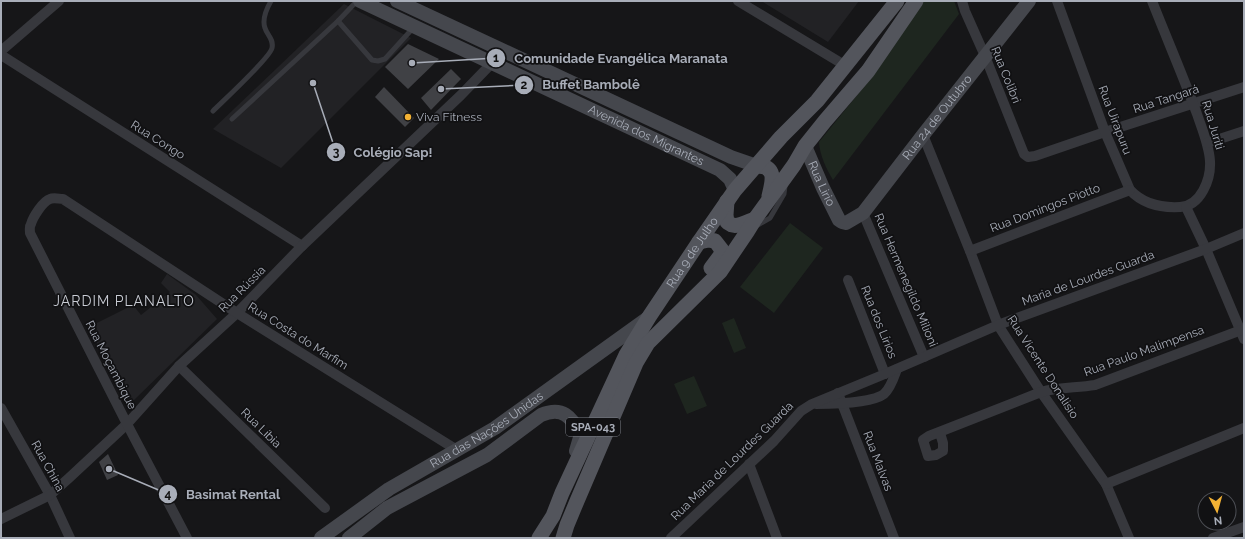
<svg xmlns="http://www.w3.org/2000/svg" width="1245" height="539" font-family="Raleway,sans-serif">
  <style>
    .built { fill: #222225 }
    .green { fill: #1e261f }
    .building { fill: #404145 }
    .lines { fill: none; stroke-linecap: round; stroke-linejoin: round }
    .lane { stroke: #37383d; stroke-width: 5 }
    .street { stroke: #37383d; stroke-width: 10 }
    .secondary { stroke: #45474d; stroke-width: 14 }
    .primary { stroke: #53555c; stroke-width: 15 }
    .poi-dot { fill: #f2b134; stroke: #111113; stroke-width: 1.5 }
    .labels { text-anchor: middle; dominant-baseline: central; stroke-width: 3.5; stroke-linejoin: round; paint-order: stroke }
    .shield { fill: #111113; stroke: #7b7e86; stroke-width: 1 }
    .shield-label { font-size: 11px; font-weight: bold; fill: #a8adb8 }
    .street-label { font-size: 12px; fill: #a8adb8; stroke: #111113 }
    .poi-label { font-size: 12px; fill: #a8adb8; stroke: #111113; text-anchor: start }
    .quarter-label { font-size: 14px; letter-spacing: 1px; fill: #c9ccd4; stroke: #111113 }
    .leader { fill: none; stroke: #a8adb8; stroke-width: 1.5 }
    .callout-dot { fill: #a8adb8; stroke: #111113; stroke-width: 1.5 }
    .mark-label { font-size: 12px; text-anchor: middle; font-weight: bold; fill: #111 }
    .callout-label { font-size: 13px; text-anchor: middle; font-weight: bold; fill: #a8adb8; stroke: #111113; stroke-width: 3.5; stroke-linejoin: round; paint-order: stroke }
  </style>
  <rect width="100%" height="100%" fill="#161618"/>
  <g class="built">
    <path d="M761,1H859L828,42Z"/>
    <path d="M344,4L411,38L281,168L213,129Z"/>
    <path d="M167,274L196,295L217,319L134,400H128L122,395L89,327L133,305L141,315L170,292L161,283Z"/>
  </g>
  <g class="green">
    <path d="M924,1H954L959,14L833,180C826,168 820,156 819,142L876,72Z"/>
    <path d="M790,223L823,248L774,313L740,287Z"/>
    <path d="M734,318L746,348L734,353L722,323Z"/>
    <path d="M694,376L707,406L687,414L674,384Z"/>
  </g>
  <g class="building">
    <path d="M408,44L439,59L408,89L385,67Z"/>
    <path d="M451,69L461,79L431,110L421,98Z"/>
    <path d="M384,87L414,118L405,127L375,97Z"/>
    <path d="M108,454L118,475L107,480L99,462Z"/>
  </g>
  <g class="lines">
    <g class="lane">
      <path d="M338,21L372,60L378,61L385,59L414,27"/>
      <path d="M213,111C223,101 270,58 272,48C274,39 267,35 265,28C262,20 267,8 271,1"/>
      <path d="M232,119L338,21L357,1"/>
      <path d="M756,226L770,218L784,194L785,186"/>
    </g>
    <g class="street">
      <path d="M738,1L846,66"/>
      <path d="M962,1L965,11L985,56L1024,154L1028,157L1035,156L1105,132L1244,87"/>
      <path d="M1057,1L1105,132L1130,190C1143,204 1162,208 1180,207C1201,206 1211,179 1210,161C1209,145 1202,129 1197,114C1183,76 1167,39 1152,1"/>
      <path d="M1,51L59,1"/>
      <path d="M1,55L302,246"/>
      <path d="M923,135L970,251L998,325L1041,392L1106,484L1129,538"/>
      <path d="M1207,143L1244,131"/>
      <path d="M1186,207L1206,249L1244,339"/>
      <path d="M863,213L924,357"/>
      <path d="M970,251L1130,190"/>
      <path d="M848,280L885,374"/>
      <path d="M179,366L325,508"/>
      <path d="M838,393L894,538"/>
      <path d="M816,404C831,404 872,403 884,394C891,388 894,377 897,369"/>
      <path d="M1,408L50,495L70,538"/>
      <path d="M940,433L943,443V451L936,455L928,456L923,440L929,436L1041,392C1059,387 1077,388 1095,385L1244,329"/>
      <path d="M749,464L777,538"/>
      <path d="M1106,484L1244,428"/>
      <path d="M1,519L50,495L69,478L127,424L179,366L237,313L302,246L461,95L492,63"/>
      <path d="M187,538L127,424L30,233C30,230 29,227 31,224C33,217 43,201 50,199C54,197 59,199 63,199L237,313L457,450"/>
      <path d="M671,538L774,441L801,411L812,404L880,376L998,325L1206,249L1244,233"/>
      <path d="M1213,538L1244,527"/>
    </g>
    <g class="secondary">
      <path id="s1" d="M360,1L720,170L730,179L735,190"/>
      <path d="M397,1L731,157L757,166"/>
      <path id="s2" d="M805,146L823,188L839,220L842,222L846,223L863,213L923,135L1029,1"/>
      <path id="s3" d="M321,538L389,489L495,428L648,318"/>
      <path d="M349,538L387,508L487,455L541,415C563,406 571,417 581,434L576,451"/>
    </g>
    <g class="primary">
      <path d="M757,166C778,166 772,183 769,196"/>
      <path d="M727,201L726,215L727,222C727,222 732,225 732,225C738,227 749,221 755,219"/>
      <path d="M699,242L709,240L715,241L722,250L720,256L711,268"/>
      <path id="s4" d="M539,538L553,516L562,493L626,355L649,317L699,242L735,190L781,137L817,101L897,1"/>
      <path d="M563,538L567,525L577,501L636,363L648,343L720,272L747,232L755,219L794,165L805,146L825,121L868,71L916,1"/>
    </g>
  </g>
  <circle class="poi-dot" cx="408" cy="117" r="4"/>
  <g class="labels">
    <rect class="shield" x="566" y="418" width="54" height="18" rx="3"/>
    <g class="shield-label">
      <text x="593" y="427">SPA-043</text>
    </g>
    <g class="street-label">
      <text transform="translate(1006 75) rotate(68)">Rua Colibri</text>
      <text transform="translate(1166 99) rotate(-18)">Rua Tangará</text>
      <text stroke="none"><textPath href="#s2" startOffset="230">Rua 24 de Outubro</textPath></text>
      <text transform="translate(1115 120) rotate(69)">Rua Uirapuru</text>
      <text transform="translate(1213 125) rotate(73)">Rua Juriti</text>
      <text stroke="none"><textPath href="#s1" startOffset="316">Avenida dos Migrantes</textPath></text>
      <text transform="translate(158 140) rotate(32)">Rua Congo</text>
      <text stroke="none"><textPath href="#s2" startOffset="41">Rua Lirio</textPath></text>
      <text transform="translate(1045 208) rotate(-21)">Rua Domingos Piotto</text>
      <text stroke="none"><textPath href="#s4" startOffset="325">Rua 9 de Julho</textPath></text>
      <text transform="translate(1088 278) rotate(-20)">Maria de Lourdes Guarda</text>
      <text transform="translate(906 280) rotate(67)">Rua Hermenegildo Milioni</text>
      <text transform="translate(242 289) rotate(-45)">Rua Rússia</text>
      <text transform="translate(879 322) rotate(68)">Rua dos Lírios</text>
      <text transform="translate(298 336) rotate(32)">Rua Costa do Marfim</text>
      <text transform="translate(1144 351) rotate(-20)">Rua Paulo Malimpensa</text>
      <text transform="translate(111 365) rotate(63)">Rua Moçambique</text>
      <text transform="translate(1043 367) rotate(57)">Rua Vicente Donalisio</text>
      <text transform="translate(261 428) rotate(44)">Rua Líbia</text>
      <text stroke="none"><textPath href="#s3" startOffset="198">Rua das Nações Unidas</textPath></text>
      <text transform="translate(732 461) rotate(-44)">Rua Maria de Lourdes Guarda</text>
      <text transform="translate(878 461) rotate(69)">Rua Malvas</text>
      <text transform="translate(48 466) rotate(61)">Rua China</text>
    </g>
    <g class="poi-label">
      <text x="416" y="117">Viva Fitness</text>
    </g>
    <g class="quarter-label">
      <text x="124" y="301">JARDIM PLANALTO</text>
    </g>
  </g>
  <path class="leader" d="M412 63L496 58M441 89L524 85M313 83L336 152M109 469L168 494"/>
  <g class="callout-dot">
    <circle cx="412" cy="63" r="4"/>
    <circle cx="441" cy="89" r="4"/>
    <circle cx="313" cy="83" r="4"/>
    <circle cx="109" cy="469" r="4"/>
    <circle cx="496" cy="58" r="10"/>
    <circle cx="524" cy="85" r="10"/>
    <circle cx="336" cy="152" r="10"/>
    <circle cx="168" cy="494" r="10"/>
  </g>
  <g class="mark-label">
    <text x="496" y="62">1</text>
    <text x="524" y="89">2</text>
    <text x="336" y="156">3</text>
    <text x="168" y="498">4</text>
  </g>
  <g class="callout-label">
    <text x="621" y="63">Comunidade Evangélica Maranata</text>
    <text x="591" y="89">Buffet Bambolê</text>
    <text x="393" y="157">Colégio Sap!</text>
    <text x="233" y="499">Basimat Rental</text>
  </g>
  <rect width="1245" height="539" fill="none" stroke="#a8adb8" stroke-width="4"/>
  <g transform="translate(1217 511) rotate(174)"><circle r="19" fill="#111113" stroke="#4d4f55"/>
  <path d="M0-3L7 15L0 10L-7 15Z" fill="#f2b134"/>
  <text y="-6" font-size="11" font-weight="bold" text-anchor="middle" fill="#a8adb8">N</text>
  </g>
</svg>
